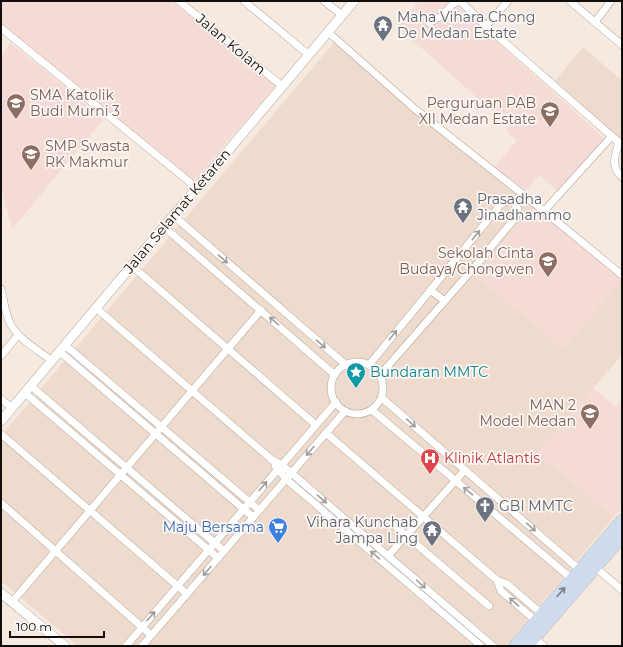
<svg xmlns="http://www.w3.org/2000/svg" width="623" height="647" font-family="Montserrat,sans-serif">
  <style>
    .built { fill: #eedbcd }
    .industrial { fill: #f5dbd6 }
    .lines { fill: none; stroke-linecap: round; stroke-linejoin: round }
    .minor-casing { stroke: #b1a59c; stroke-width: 8 }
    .tertiary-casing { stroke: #b1a59c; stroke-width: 10 }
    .trunk-casing { stroke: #cbcac9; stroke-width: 14 }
    .minor { stroke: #fff; stroke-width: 7 }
    .tertiary { stroke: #fff; stroke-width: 9 }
    .trunk { stroke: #d0dcee; stroke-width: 12 }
    .oneway { stroke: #a09f9d }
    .oneway2 { stroke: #7a7f88 }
    .labels { text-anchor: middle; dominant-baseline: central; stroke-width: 3.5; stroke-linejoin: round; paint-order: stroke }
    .worship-label { font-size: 14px; fill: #5b616d; stroke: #fdf8f4; text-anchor: start }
    .street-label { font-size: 14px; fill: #120e0b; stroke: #fdf8f4 }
    .education-label { font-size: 14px; fill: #785e54; stroke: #fdf8f4; text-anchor: end }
    .culture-label { font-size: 14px; fill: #0d838f; stroke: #fdf8f4; text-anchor: start }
    .health-label { font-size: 14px; fill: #be3a42; stroke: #fdf8f4; text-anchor: start }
    .shop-label { font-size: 14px; fill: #366cbe; stroke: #fdf8f4; text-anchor: end }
  </style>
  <rect width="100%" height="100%" fill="#f6e9df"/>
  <g class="built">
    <path d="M337,39L492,169L533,206L622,279V355L537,453L614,517L505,646H78L1,581V436Z"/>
    <path d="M583,47L622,81V140L555,81Z"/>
  </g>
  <g class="industrial">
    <path d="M1,1H172L276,85L193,182L1,24Z"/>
    <path d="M419,1H452L607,141L560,193L539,175L521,195L492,169L517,141L506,130L509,126L398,27Z"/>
    <path d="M10,43L62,84L103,120L12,229L1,186V57Z"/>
    <path d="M533,206L622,280L564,349L475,276Z"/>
    <path d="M593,388L615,406L622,400V508L614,517L537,453Z"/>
  </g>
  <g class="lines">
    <g class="minor-casing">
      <g id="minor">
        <path d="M179,1L282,86"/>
        <path d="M244,1L309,55"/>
        <path d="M324,1L342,15"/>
        <path d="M460,1L486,26L622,145"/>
        <path d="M570,1L622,45"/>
        <path d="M595,22L611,1"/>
        <path d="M429,23L441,16L453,4L460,1"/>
        <path d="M486,26L508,1"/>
        <path d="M1,28L197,188"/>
        <path d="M328,32L415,109L544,211L622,275"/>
        <path d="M619,142C615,156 610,166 622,177"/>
        <path d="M544,211L612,136"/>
        <path d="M174,216L346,365"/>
        <path d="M164,227L335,375"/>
        <path d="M132,266L316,425"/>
        <path d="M1,289C4,300 5,313 10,323C18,339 38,350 52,361"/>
        <path d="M430,290L445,301"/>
        <path d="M96,308L272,460L282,465L493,646"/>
        <path d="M65,345L259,510"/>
        <path d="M60,352L253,517"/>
        <path d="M1,356L18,335"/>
        <circle cx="357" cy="388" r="26"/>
        <path d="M369,365L501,204L507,201L513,202L518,209L517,213L515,218L478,263L380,375"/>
        <path d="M31,386L224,551"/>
        <path d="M25,393L218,558"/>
        <path d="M382,398L580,570"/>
        <path d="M1,399L12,408"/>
        <path d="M372,410L572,579"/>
        <path d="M326,433L497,580L507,584L542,614"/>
        <path d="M1,434L187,594"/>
        <path d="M275,466L286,479L481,646"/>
        <path d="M1,503L151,635"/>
        <path d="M395,526L489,606"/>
        <path d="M388,556L465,470"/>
        <path d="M595,567L622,590"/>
        <path d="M497,580L501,591L536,621"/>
        <path d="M12,602L261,310"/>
        <path d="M126,646L336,402"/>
        <path d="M142,646L345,411"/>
      </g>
    </g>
    <g class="tertiary-casing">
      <g id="tertiary">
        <path d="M1,421L354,1"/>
        <path d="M1,593L65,646"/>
        <path d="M529,635L542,646"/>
      </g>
    </g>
    <g class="trunk-casing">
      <g id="trunk">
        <path d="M515,646L622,521"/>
        <path d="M527,646L622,536"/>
      </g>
    </g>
    <use href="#minor" class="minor"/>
    <use href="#tertiary" class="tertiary"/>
    <use href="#trunk" class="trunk"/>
  </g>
  <defs><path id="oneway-shaft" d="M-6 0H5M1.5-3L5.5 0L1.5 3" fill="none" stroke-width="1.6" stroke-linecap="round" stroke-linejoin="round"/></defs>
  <g class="oneway">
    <use href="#oneway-shaft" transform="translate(476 235) rotate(-51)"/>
    <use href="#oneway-shaft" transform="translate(223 259) rotate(41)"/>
    <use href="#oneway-shaft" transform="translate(274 321) rotate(-139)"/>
    <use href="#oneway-shaft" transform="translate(393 335) rotate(-51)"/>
    <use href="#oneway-shaft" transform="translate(321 344) rotate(41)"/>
    <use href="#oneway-shaft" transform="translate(411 423) rotate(41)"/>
    <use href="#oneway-shaft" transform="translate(310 451) rotate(131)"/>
    <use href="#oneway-shaft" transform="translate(263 486) rotate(-49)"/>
    <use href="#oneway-shaft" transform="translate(468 491) rotate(-140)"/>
    <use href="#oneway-shaft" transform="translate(322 499) rotate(41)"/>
    <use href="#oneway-shaft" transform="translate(531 527) rotate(41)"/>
    <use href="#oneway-shaft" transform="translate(375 555) rotate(-139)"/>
    <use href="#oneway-shaft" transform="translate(207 571) rotate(131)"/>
    <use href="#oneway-shaft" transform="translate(421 584) rotate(41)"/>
    <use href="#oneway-shaft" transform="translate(514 602) rotate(-139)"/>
    <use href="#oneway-shaft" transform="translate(151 616) rotate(-49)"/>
  </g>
  <use class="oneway2" href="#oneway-shaft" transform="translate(561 592) rotate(-49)"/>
  <defs>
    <g id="temple-pin" transform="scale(1)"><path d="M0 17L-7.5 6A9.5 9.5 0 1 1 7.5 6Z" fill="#6b7280" stroke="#fdf8f4"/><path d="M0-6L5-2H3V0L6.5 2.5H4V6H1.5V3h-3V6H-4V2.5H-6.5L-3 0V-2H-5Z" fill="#fff"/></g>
    <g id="school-pin" transform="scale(1)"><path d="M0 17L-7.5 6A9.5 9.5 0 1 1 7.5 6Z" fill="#8d6e63" stroke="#fdf8f4"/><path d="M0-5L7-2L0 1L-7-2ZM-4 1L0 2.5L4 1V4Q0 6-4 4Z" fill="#fff"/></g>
    <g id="sight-pin" transform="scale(1)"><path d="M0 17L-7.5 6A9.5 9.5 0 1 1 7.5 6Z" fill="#0f9aa8" stroke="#fdf8f4"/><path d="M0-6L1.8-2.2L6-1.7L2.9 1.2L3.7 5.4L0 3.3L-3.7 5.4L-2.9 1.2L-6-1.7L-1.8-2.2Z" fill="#fff"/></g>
    <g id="hospital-pin" transform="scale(1)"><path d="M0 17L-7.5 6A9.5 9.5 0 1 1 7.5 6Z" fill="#e0444e" stroke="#fdf8f4"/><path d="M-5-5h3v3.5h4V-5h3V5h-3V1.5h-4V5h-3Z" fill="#fff"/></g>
    <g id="church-pin" transform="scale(1)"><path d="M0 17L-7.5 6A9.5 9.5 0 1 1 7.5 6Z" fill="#6b7280" stroke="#fdf8f4"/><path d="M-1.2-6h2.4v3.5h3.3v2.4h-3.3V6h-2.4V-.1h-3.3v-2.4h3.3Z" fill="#fff"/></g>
    <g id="supermarket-pin" transform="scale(1)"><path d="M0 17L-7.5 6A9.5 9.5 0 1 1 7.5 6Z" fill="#3f7fe0" stroke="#fdf8f4"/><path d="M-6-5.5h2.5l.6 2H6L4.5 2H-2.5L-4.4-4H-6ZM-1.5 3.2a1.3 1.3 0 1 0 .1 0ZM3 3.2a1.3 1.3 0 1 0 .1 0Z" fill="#fff"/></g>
  </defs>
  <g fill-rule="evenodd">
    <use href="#temple-pin" x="383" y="25"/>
    <use href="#school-pin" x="16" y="103"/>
    <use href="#school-pin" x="550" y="111"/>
    <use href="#school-pin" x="31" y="154"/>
    <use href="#temple-pin" x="463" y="207"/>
    <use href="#school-pin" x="548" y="261"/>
    <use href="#sight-pin" x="356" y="372"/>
    <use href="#school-pin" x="590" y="413"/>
    <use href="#hospital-pin" x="430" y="458"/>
    <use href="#church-pin" x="485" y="506"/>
    <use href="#supermarket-pin" x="278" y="527"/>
    <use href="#temple-pin" x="432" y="530"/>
  </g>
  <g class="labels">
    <g class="worship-label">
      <text x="397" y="17">Maha Vihara Chong<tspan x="397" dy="16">De Medan Estate</tspan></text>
      <text x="477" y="199">Prasadha<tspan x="477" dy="16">Jinadhammo</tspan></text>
      <text x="499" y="506">GBI MMTC</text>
      <text x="418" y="522" text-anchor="end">Vihara Kunchab<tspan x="418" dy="16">Jampa Ling</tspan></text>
    </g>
    <g class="street-label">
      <text transform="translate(231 44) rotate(40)">Jalan Kolam</text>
      <text transform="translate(177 211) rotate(-50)">Jalan Selamat Ketaren</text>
    </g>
    <g class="education-label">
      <text x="30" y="95" text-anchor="start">SMA Katolik<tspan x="30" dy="16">Budi Murni 3</tspan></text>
      <text x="536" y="103">Perguruan PAB<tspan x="536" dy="16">XII Medan Estate</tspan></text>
      <text x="45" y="146" text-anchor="start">SMP Swasta<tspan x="45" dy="16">RK Makmur</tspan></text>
      <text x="534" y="253">Sekolah Cinta<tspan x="534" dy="16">Budaya/Chongwen</tspan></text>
      <text x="576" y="405">MAN 2<tspan x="576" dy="16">Model Medan</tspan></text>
    </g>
    <g class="culture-label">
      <text x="370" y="372">Bundaran MMTC</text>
    </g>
    <g class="health-label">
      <text x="444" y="458">Klinik Atlantis</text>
    </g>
    <g class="shop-label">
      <text x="264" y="527">Maju Bersama</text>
    </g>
  </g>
  <rect width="623" height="647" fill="none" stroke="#120e0b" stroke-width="4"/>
  <path d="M10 631v6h94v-6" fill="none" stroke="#120e0b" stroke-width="2"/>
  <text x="16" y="631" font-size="12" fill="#120e0b" stroke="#fdf8f4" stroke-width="3" paint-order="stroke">100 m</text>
</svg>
